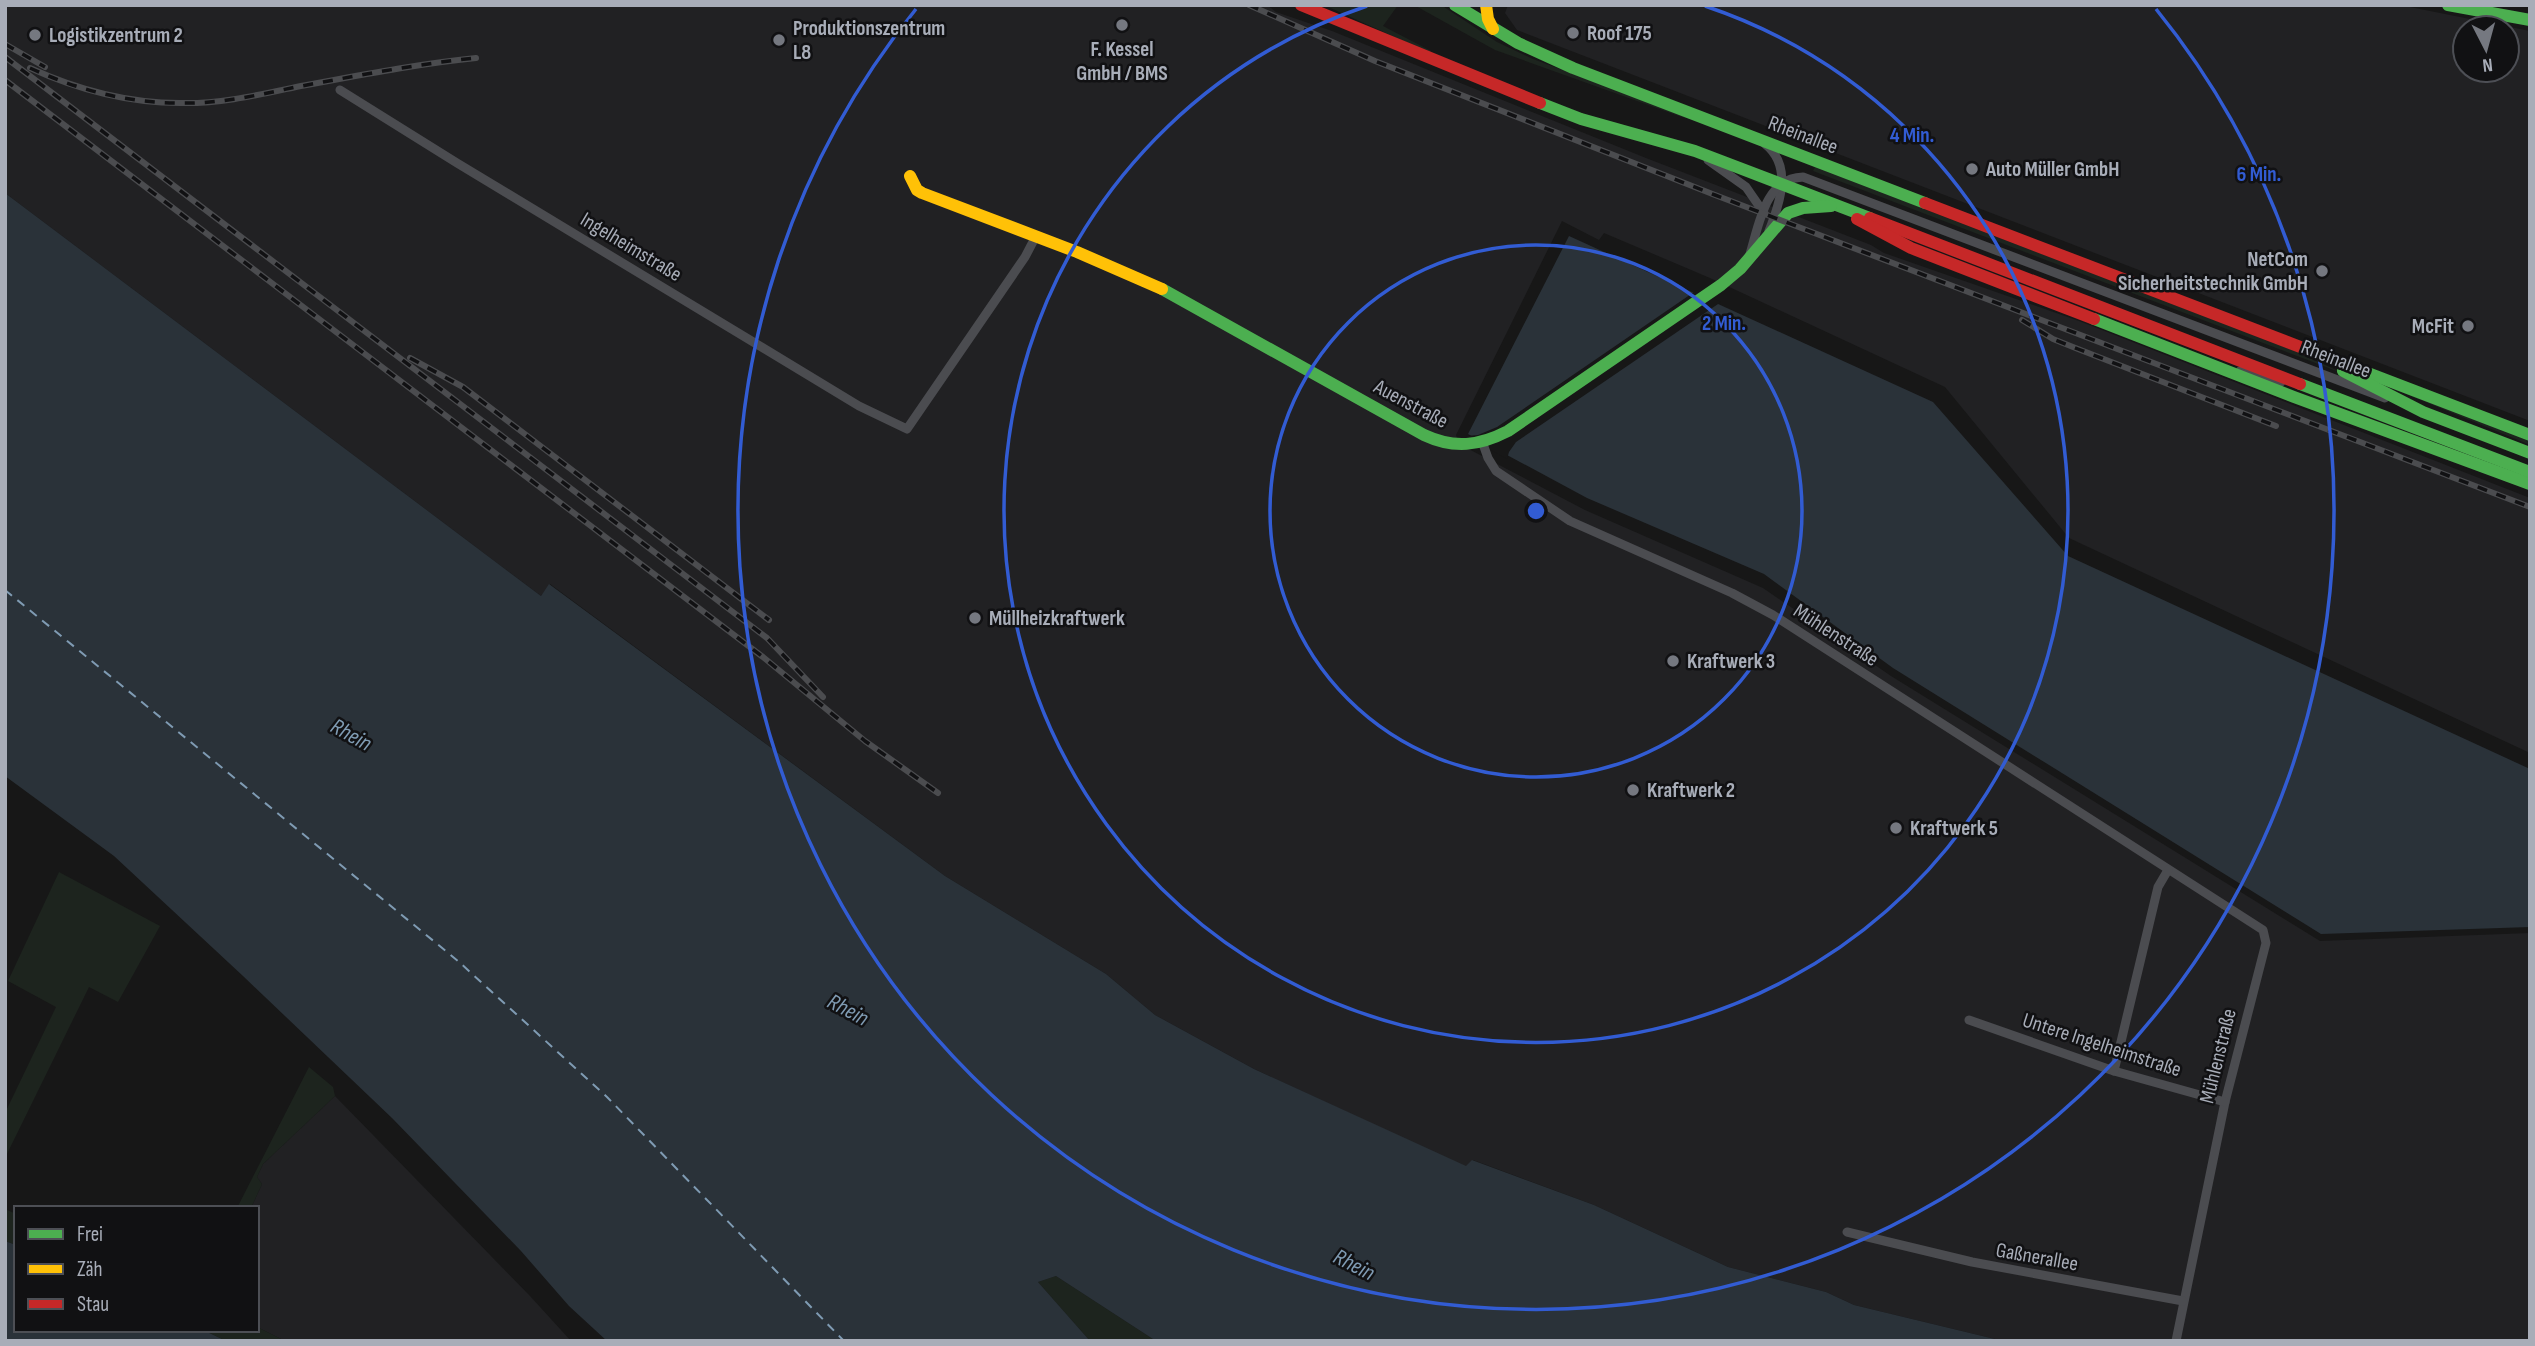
<svg xmlns="http://www.w3.org/2000/svg" width="2535" height="1346" font-family="'Sofia Sans Condensed',sans-serif">
  <style>
    .built { fill: #212123; fill-rule: evenodd }
    .green { fill: #1d241e }
    .water { fill: #2a3239 }
    .pier { fill: #171717 }
    .lines { fill: none; stroke-linecap: round; stroke-linejoin: round }
    .ferry { stroke: #7f9bb3; stroke-width: 2; stroke-dasharray: 9 7; stroke-linecap: butt }
    .street { stroke: #4b4c50; stroke-width: 9 }
    .fast { stroke: #4caf50; stroke-width: 12 }
    .slow { stroke: #ffc107; stroke-width: 12 }
    .jam { stroke: #c62828; stroke-width: 12 }
    .rail-casing { stroke: #4b4c4f; stroke-width: 6 }
    .rail { stroke: #111113; stroke-width: 3.5; stroke-dasharray: 10; stroke-linecap: butt }
    .ring { fill: none; stroke: #325cd3; stroke-width: 3.5 }
    .poi-dot { fill: #757880; stroke: #111113; stroke-width: 2.5 }
    .labels { text-anchor: middle; dominant-baseline: central; stroke-width: 5; stroke-linejoin: round; paint-order: stroke }
    .poi-label { font-size: 21px; font-weight: bold; fill: #a8adb8; stroke: #111113; text-anchor: start }
    .street-label { font-size: 21px; fill: #a8adb8; stroke: #111113 }
    .water-label { font-size: 23px; font-style: italic; fill: #7f9bb3; stroke: #111113 }
    .centre { fill: #325cd3; stroke: #111113; stroke-width: 3.5 }
    .ring-label { font-size: 21px; text-anchor: middle; font-weight: bold; fill: #325cd3; stroke: #111113; stroke-width: 5; stroke-linejoin: round; paint-order: stroke }
  </style>
  <rect width="100%" height="100%" fill="#171717"/>
  <g class="built">
    <path d="M5,5H1267L1276,12L1332,31L1646,158L1871,245L1884,253L2079,321L2530,498V753L2069,538L1945,387L1710,278L1604,233L1599,240L1562,221L1456,435L1459,444L1585,510L1763,588L1891,676L2320,941L2530,933V1341H2003L1854,1305L1826,1292L1728,1267L1594,1205L1473,1160L1466,1167L1254,1069L1155,1015L1106,974L945,876L550,584L541,596L5,193Z"/>
    <path d="M1508,5H2400L2530,31V421L1517,30L1505,13ZM2507,28V70H2465V28Z"/>
    <path d="M335,1096L530,1296L571,1341H285L257,1327V1208H251L262,1184L257,1177L263,1164Z"/>
  </g>
  <g class="green">
    <path d="M1324,5H1398L1383,26L1431,51L1430,53Z"/>
    <path d="M1414,5H1441L1497,42L1533,59L1712,125L1679,116L1495,50Z"/>
    <path d="M1815,167L2292,350L2347,375L1813,171Z"/>
    <path d="M2382,384L2530,440V445Z"/>
    <path d="M59,872L160,926L118,1002L89,987L5,1158V1113L56,1007L8,981Z"/>
    <path d="M309,1067L333,1087L335,1096L263,1164L257,1177L262,1184L251,1208H237Z"/>
    <path d="M5,1209L16,1214V1245L5,1241Z"/>
    <path d="M1056,1276L1156,1341H1090L1038,1282Z"/>
    <path d="M257,1327L285,1341H226L203,1330H257Z"/>
  </g>
  <g class="water">
    <path d="M5,193L541,596L549,584L945,876L1106,974L1155,1015L1254,1069L1466,1166L1472,1160L1594,1205L1728,1267L1826,1292L1854,1305L2003,1341H1156L1056,1276L1038,1282L1090,1341H607L569,1306L521,1251L392,1118L243,976L114,856L5,776Z"/>
    <path d="M1569,236L1933,402L2068,556L2530,769V927L2321,934L1893,668L1764,574L1587,498L1468,434Z"/>
    <path d="M5,1241L16,1245V1330H203L226,1341H5Z"/>
  </g>
  <path class="pier" d="M1697,290L1721,302L1516,442L1509,452L1507,459L1466,436L1478,435L1497,427Z"/>
  <g class="lines">
    <path class="ferry" d="M5,590L458,961L607,1097L844,1341"/>
    <g class="street">
      <path d="M340,90L457,163L859,406L907,429L1025,257L1036,236"/>
      <path d="M1765,144C1793,166 1780,203 1769,231"/>
      <path d="M1708,160L1746,187L1764,213"/>
      <path d="M1750,254C1759,225 1765,178 1803,177L2385,398"/>
      <path d="M2240,371L2281,382"/>
      <path d="M1483,444L1488,458L1496,471L1570,521L1732,593L1773,615L2263,930L2266,943L2225,1102L2176,1341"/>
      <path d="M1969,1020L2114,1071L2225,1102"/>
      <path d="M2114,1071L2158,887L2168,870"/>
      <path d="M1847,1232L1972,1262L2183,1301"/>
    </g>
    <g class="fast">
      <path d="M1455,5L1518,43L1573,68L1925,203"/>
      <path d="M2448,5L2530,20"/>
      <path d="M1540,103L1581,119L1695,151L1870,218"/>
      <path d="M1162,289L1424,435C1454,449 1479,446 1508,431L1721,285L1740,269L1788,213L1803,208L1831,206"/>
      <path d="M2094,319L2294,397L2530,484"/>
      <path d="M2355,368L2530,435"/>
      <path d="M2343,371L2423,412L2530,453"/>
      <path d="M2300,384L2530,472"/>
    </g>
    <g class="slow">
      <path d="M1486,5L1488,19L1493,29"/>
      <path d="M910,176L917,190L922,193L1077,252L1162,289"/>
    </g>
    <g class="jam">
      <path d="M1301,5L1540,103"/>
      <path d="M1925,203L2355,368"/>
      <path d="M1870,218L2300,384"/>
      <path d="M1857,219L1911,248L2094,319"/>
    </g>
    <g class="rail-casing">
      <g id="rail">
        <path d="M1249,5L1375,61L1715,195L2530,507"/>
        <path d="M5,44L45,67"/>
        <path d="M5,57L767,638L823,697"/>
        <path d="M30,68C78,90 127,103 180,103C220,104 258,95 296,87C356,76 416,64 476,58"/>
        <path d="M5,80L763,657L865,741L938,793"/>
        <path d="M2022,320L2053,339L2078,349L2276,426"/>
        <path d="M410,358L463,387L769,620"/>
      </g>
    </g>
    <use href="#rail" class="rail"/>
  </g>
  <g class="ring">
    <circle cx="1536" cy="511" r="266"/>
    <path d="M1705 6A532 532 0 1 1 1367 6"/>
    <path d="M2156 9A798 798 0 1 1 916 9"/>
  </g>
  <g class="poi-dot">
    <circle cx="1122" cy="25" r="7"/>
    <circle cx="1573" cy="33" r="7"/>
    <circle cx="35" cy="35" r="7"/>
    <circle cx="779" cy="40" r="7"/>
    <circle cx="1972" cy="169" r="7"/>
    <circle cx="2322" cy="271" r="7"/>
    <circle cx="2468" cy="326" r="7"/>
    <circle cx="975" cy="618" r="7"/>
    <circle cx="1673" cy="661" r="7"/>
    <circle cx="1633" cy="790" r="7"/>
    <circle cx="1896" cy="828" r="7"/>
  </g>
  <g class="labels">
    <g class="poi-label">
      <text x="793" y="28">Produktionszentrum<tspan x="793" dy="24">L8</tspan></text>
      <text x="1587" y="33">Roof 175</text>
      <text x="49" y="35">Logistikzentrum 2</text>
      <text x="1122" y="49" text-anchor="middle">F. Kessel<tspan x="1122" dy="24">GmbH / BMS</tspan></text>
      <text x="1986" y="169">Auto Müller GmbH</text>
      <text x="2308" y="259" text-anchor="end">NetCom<tspan x="2308" dy="24">Sicherheitstechnik GmbH</tspan></text>
      <text x="2454" y="326" text-anchor="end">McFit</text>
      <text x="989" y="618">Müllheizkraftwerk</text>
      <text x="1687" y="661">Kraftwerk 3</text>
      <text x="1647" y="790">Kraftwerk 2</text>
      <text x="1910" y="828">Kraftwerk 5</text>
    </g>
    <g class="street-label">
      <text transform="translate(1803 135) rotate(21)">Rheinallee</text>
      <text transform="translate(631 247) rotate(31)">Ingelheimstraße</text>
      <text transform="translate(2336 359) rotate(21)">Rheinallee</text>
      <text transform="translate(1411 404) rotate(28)">Auenstraße</text>
      <text transform="translate(1836 635) rotate(33)">Mühlenstraße</text>
      <text transform="translate(2102 1045) rotate(18)">Untere Ingelheimstraße</text>
      <text transform="translate(2218 1056) rotate(-76)">Mühlenstraße</text>
      <text transform="translate(2037 1257) rotate(10)">Gaßnerallee</text>
    </g>
    <g class="water-label">
      <text transform="translate(351 735) rotate(29)">Rhein</text>
      <text transform="translate(848 1010) rotate(28)">Rhein</text>
      <text transform="translate(1354 1265) rotate(27)">Rhein</text>
    </g>
  </g>
  <circle cx="1536" cy="511" r="10" class="centre"/>
  <g class="ring-label">
    <text x="1912" y="142">4 Min.</text>
    <text x="2259" y="181">6 Min.</text>
    <text x="1724" y="330">2 Min.</text>
  </g>
  <rect width="2535" height="1346" fill="none" stroke="#a8adb8" stroke-width="14"/>
  <rect x="14" y="1206" width="245" height="126" fill="#111113" stroke="#4d4f55" stroke-width="2"/>
  <rect x="28" y="1229" width="35" height="10" fill="#4caf50" stroke="#4d4f55" stroke-width="2"/>
  <text x="77" y="1241" font-size="21" fill="#a8adb8">Frei</text>
  <rect x="28" y="1264" width="35" height="10" fill="#ffc107" stroke="#4d4f55" stroke-width="2"/>
  <text x="77" y="1276" font-size="21" fill="#a8adb8">Zäh</text>
  <rect x="28" y="1299" width="35" height="10" fill="#c62828" stroke="#4d4f55" stroke-width="2"/>
  <text x="77" y="1311" font-size="21" fill="#a8adb8">Stau</text>
  <g transform="translate(2486 49) rotate(174)"><circle r="33" fill="#111113" stroke="#4d4f55" stroke-width="2"/>
  <path d="M0-5L12 26L0 18L-12 26Z" fill="#757880"/>
  <text y="-10" font-size="19" font-weight="bold" text-anchor="middle" fill="#a8adb8">N</text>
  </g>
</svg>
